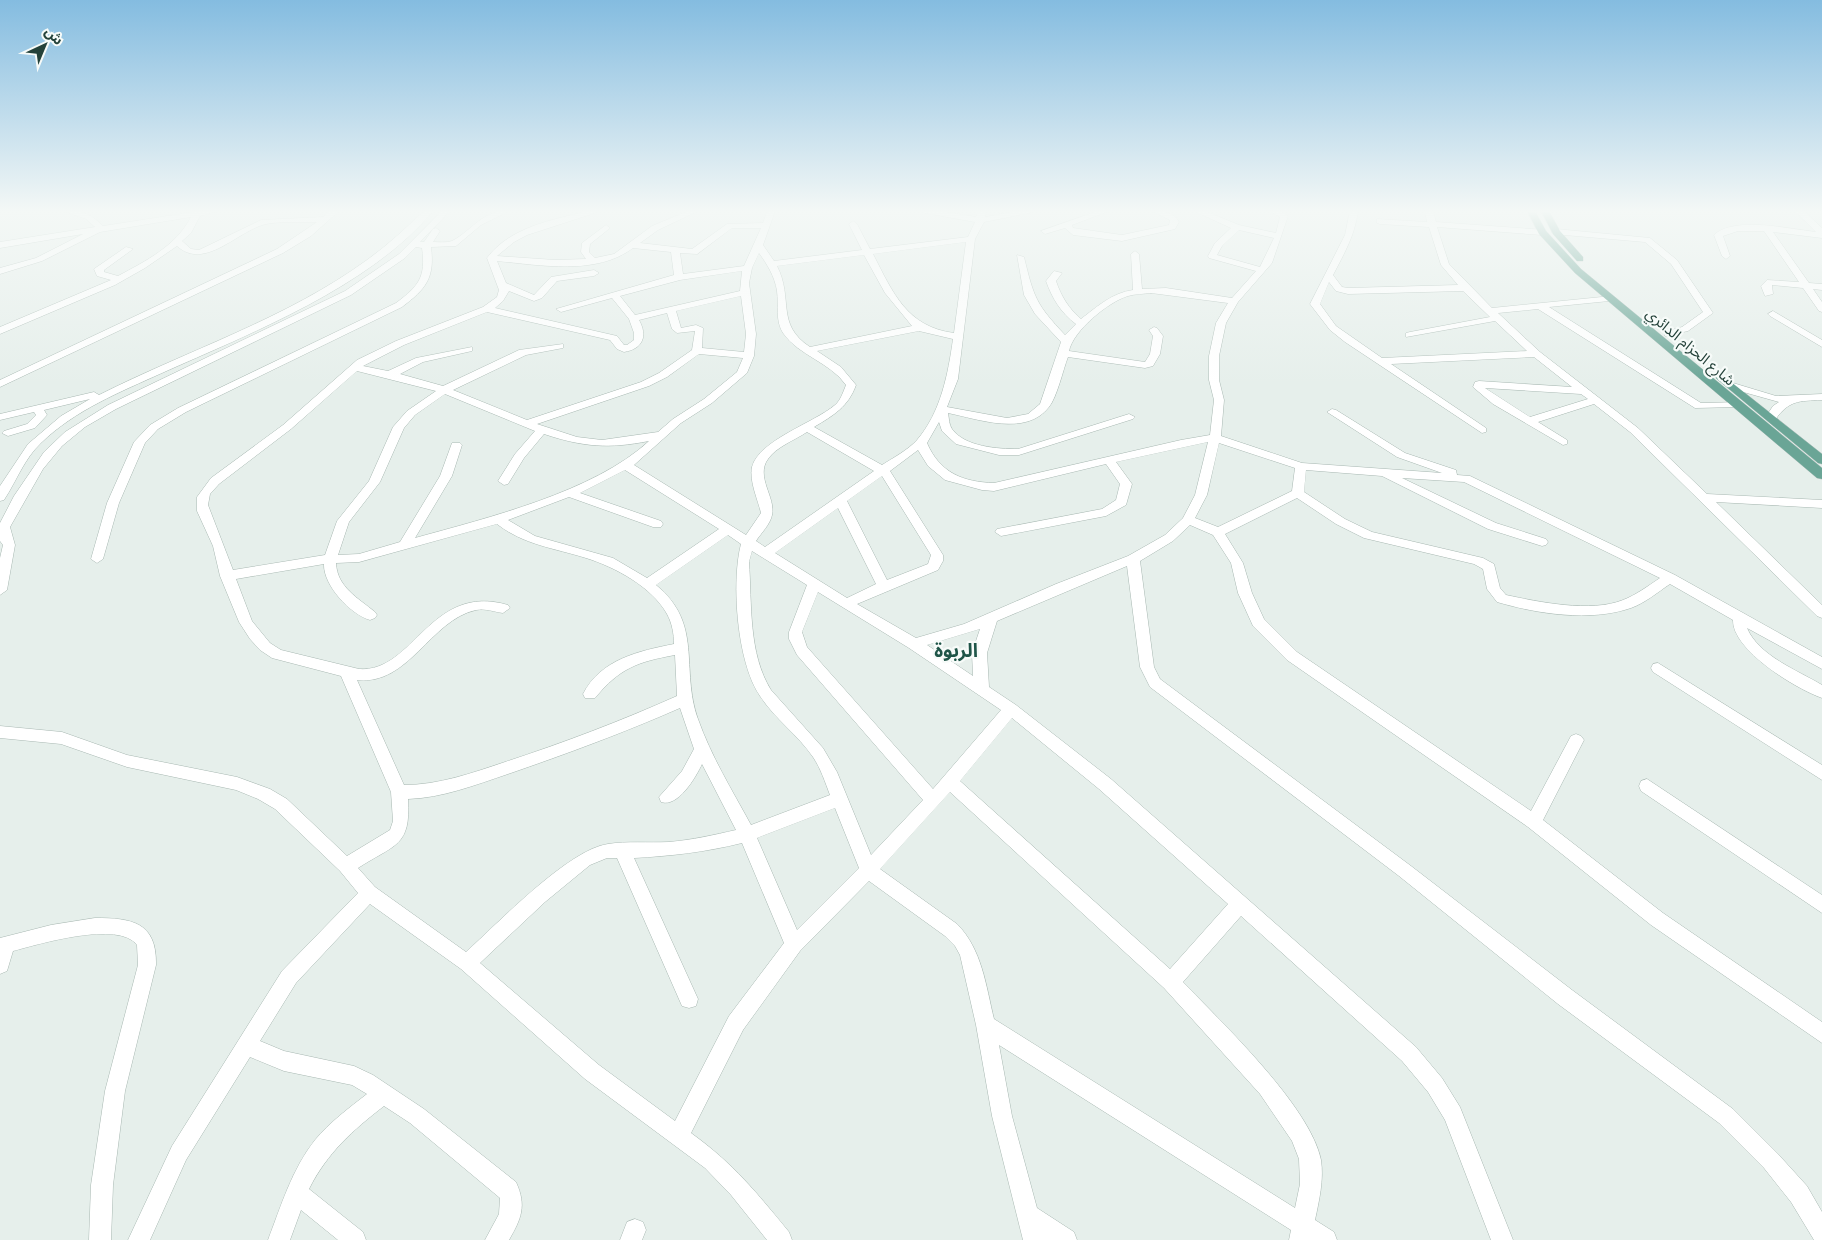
<svg xmlns="http://www.w3.org/2000/svg" width="1822" height="1240" font-family="Lato,'Noto Sans Arabic',sans-serif">
  <style>
    .lines { fill: none; stroke-linecap: round; stroke-linejoin: round }
    .minor-casing { stroke: #a8b8b2; stroke-width: 1 }
    .major-casing { stroke: #c2cac8; stroke-width: 1 }
    .minor { fill: #fff; fill-rule: evenodd }
    .major { fill: #6aa596; fill-rule: evenodd }
    .labels { text-anchor: middle; dominant-baseline: central; stroke-width: 4.5; stroke-linejoin: round; paint-order: stroke }
    .far-street-label { font-size: 15px; fill: #24423a; stroke: #f7fbf9 }
    .neighbourhood-label { font-size: 19px; font-weight: bold; fill: #1f5548; stroke: #f7fbf9 }
  </style>
  <rect width="100%" height="100%" fill="#e6efeb"/>
  <g class="lines">
    <g class="minor-casing">
      <g id="minor">
        <path d="M64,211C81,210 91,214 103,226L200,211H218L200,216L191,233L182,241L191,249L199,250L261,220L323,217L330,211H339L311,236L283,253L0,387V380L277,249L317,222C301,223 281,221 266,224C237,231 205,271 177,246L145,268L115,285L0,334V327L111,280L97,276L94,269L126,247L133,249L104,270V272L118,276C146,261 176,246 191,217L100,232L42,261L0,274V268L36,258L83,234L0,248V242L95,227L86,219Z"/>
        <path d="M424,211H433C370,287 251,333 162,373C120,392 75,410 41,443C24,459 17,480 4,500L0,501V486L28,444L61,416L90,399L44,410L47,415L35,428L8,436L2,433L4,431L27,424L36,415L34,412L0,420V414L94,392L99,395C188,350 286,319 367,260C388,245 406,228 424,211Z"/>
        <path d="M442,211H450L420,242H424L433,229L436,228L440,231L433,242C438,242 447,243 452,241C473,230 482,210 509,211L481,225L456,246L431,247C435,278 426,289 402,307L186,412L158,429L145,443L119,503L103,559L97,563L91,559L107,503L134,442L150,425L178,408L396,303C419,286 426,277 422,248L416,247L405,258L351,295L116,409L85,427L62,446L43,469L10,527L15,545L7,590L0,595V558L3,545L0,541V523L14,496L44,452L65,432L108,405L345,291L399,254Z"/>
        <path d="M588,211H601L527,235L514,242L497,256L555,260L586,259L581,252L582,243L606,225L610,228L590,244L589,252L595,258L614,254L652,226L688,211H698L658,230L640,243L692,249L727,224L763,223L767,211H775L763,245L774,261L862,250L849,224L853,221L857,224L870,249L968,237L975,222L925,213L921,211H939L976,217L978,211H986L985,217L1017,211H1033L1029,213L984,222L975,239L958,379L947,407L1007,418L1028,414L1040,404L1061,342L1035,314L1024,295L1017,255L1024,257C1034,298 1036,304 1065,335L1076,324C1061,313 1052,298 1046,281L1054,271L1062,273L1056,281C1061,296 1069,309 1081,319C1098,306 1112,293 1133,290L1131,254L1135,251L1139,254L1142,289L1166,288L1232,298L1256,271L1209,258L1208,256L1215,243L1231,228L1194,211H1205L1239,225L1276,233L1280,217L1270,211H1280L1288,216L1272,263L1238,302L1226,323L1219,356V380L1224,400L1221,436L1302,463L1442,473L1397,457L1327,412L1332,409L1336,410L1405,453L1456,470L1457,475L1470,476L1675,575L1822,657V669L1747,628C1759,656 1797,670 1822,685V698C1796,689 1732,650 1733,620L1670,584C1658,592 1645,603 1631,608C1590,622 1538,614 1497,602L1487,589L1483,569L1474,564L1364,538L1336,524L1297,498L1225,534L1243,563L1252,593L1264,619L1297,652L1531,811L1571,736L1576,734L1581,736L1584,740L1543,820L1663,913L1822,1022V1043L1651,925L1528,827L1287,660L1253,626L1238,593L1231,563L1213,535L1190,525L1173,541L1140,561L1154,667L1160,679L1411,866L1572,990L1733,1109L1778,1154L1807,1186L1822,1212V1240H1814L1791,1202L1764,1168L1719,1123L1558,1004L1399,876L1150,687L1140,667L1127,566L997,621L987,653L989,687L1016,705L1111,779L1416,1047L1442,1078L1460,1107L1513,1240H1491L1445,1120L1428,1092L1402,1061L1241,916L1183,982C1222,1023 1310,1106 1321,1160C1324,1180 1319,1201 1315,1220L1334,1232L1337,1240H1289L1291,1230L999,1045L1012,1116L1037,1208L1074,1232L1077,1240H1023L992,1116L976,1025L960,955L955,946L945,936L869,881L800,951L743,1030L691,1133C734,1164 756,1192 789,1232L792,1240H767L731,1195L705,1168L585,1079L461,969L370,904L296,983L260,1041L284,1051L354,1066L373,1075L424,1109L516,1182C527,1206 521,1219 509,1240H485L499,1214L500,1198L410,1123L384,1106C353,1130 327,1153 309,1189L363,1232L366,1240H338L301,1210L290,1240H268C281,1206 292,1169 315,1140C330,1122 349,1108 367,1094L352,1085L284,1071L250,1057L186,1160L150,1240H128L172,1146L282,971L358,893L340,871L275,809L258,799L236,790L127,767L61,744L0,738V726L62,732L127,755L237,777L270,789L287,799L347,856L390,830L393,821L391,792L341,676L272,658L260,650L250,639L239,622L220,576L213,546L197,511V497L211,478L283,425L357,360L396,341L483,307L497,297L499,290L487,258C510,227 552,220 588,211ZM732,228H761L744,266L683,274L680,253L697,254ZM1239,230L1274,238L1260,267L1217,255L1222,246ZM966,242L954,333C907,327 893,293 873,254ZM633,248L671,252L674,275L556,309L561,312L612,298L629,319L634,333V340L627,345H624L617,336L495,308L503,301L509,291L534,301L542,298L557,281L594,276L599,273L594,270L551,277L534,295L506,283L497,261C540,265 596,276 633,248ZM759,253C767,264 775,277 777,291C779,306 775,320 783,333C799,356 830,362 846,385C843,392 841,400 835,405C814,423 759,440 752,467C749,481 758,500 761,513L746,535L634,465L681,423L712,403L747,373L754,356L756,334L749,283L752,268ZM864,255L885,293L912,326L810,347C775,324 794,299 777,266ZM742,271L740,291L635,315L620,296L680,280ZM1151,293L1228,303L1216,323L1209,356V380L1214,400L1210,435L1181,440L994,483C963,482 940,473 927,443L939,422L942,431L956,444L999,455H1019L1133,419L1135,417L1129,414L1018,449C998,449 965,447 952,429C949,425 949,418 948,413C978,419 1026,437 1049,407C1057,397 1063,370 1068,357L1145,368L1153,366L1160,354L1163,336L1157,328L1154,327L1149,330L1153,336L1150,354L1145,362L1069,351C1073,331 1108,302 1128,296C1135,294 1143,294 1151,293ZM741,296L746,334L744,352L702,348L703,328L696,325L681,328L676,311ZM487,312L610,340L617,349L624,352C643,349 648,336 639,320L667,313L672,329L677,333L695,331L692,350L659,373L641,382L527,420L453,390L526,355L563,348V344L519,350L443,386L400,374L423,362L472,351V347L416,358L388,371L363,366L404,345ZM919,331L953,339C948,374 941,412 917,440C908,450 893,458 882,465L814,427C834,415 848,407 856,385L841,367L817,351ZM699,354L743,358L737,372L704,399L673,419L658,432L602,440L577,437L537,424L649,386L667,377ZM357,371L436,391L407,411L393,427L369,481L337,521L325,555L233,570L208,505L210,494L219,484L291,429ZM445,394L535,431L515,454L498,481L504,485L508,484L524,458L544,434C583,447 609,449 649,441C594,492 487,518 415,538L452,476L462,445L460,443H452L440,476L400,542L359,554L338,555L349,522L380,482L404,428L415,415ZM807,432L874,471L765,547L756,541C761,533 770,525 772,515C776,497 755,477 768,459C776,447 795,440 807,432ZM1208,442L1195,495L1183,518L1165,535L1128,556L1056,584L964,624L916,638L857,604L938,570L943,561V555L890,471L918,450L928,466L945,480L982,490L994,491L1106,464L1120,484L1116,500L1102,509L997,529L995,532L1001,536L1106,516L1126,505L1132,484L1116,462ZM1219,443L1295,468L1292,491L1218,527L1195,518L1207,495ZM625,470L719,529L647,578L613,558L535,536L508,520L569,497L653,527H661L663,524L661,521L580,493ZM1306,470L1382,476L1488,529L1542,546L1546,545L1548,542L1546,539L1496,523L1402,478L1464,482L1660,578C1648,586 1636,595 1623,600C1591,613 1539,602 1506,595L1500,588L1494,564L1483,558L1372,532L1345,519L1304,492ZM882,476L931,555L928,564L887,580L847,501ZM838,508L876,584L847,598L775,553ZM497,524C524,545 554,548 586,558C615,567 652,587 667,614C672,623 674,634 674,644C639,651 601,659 583,694L585,698H595C620,668 637,662 675,655L677,696C621,721 563,743 505,762C472,773 439,785 404,785L357,680C409,686 430,620 476,610C485,608 495,612 503,613L510,608L508,605C430,582 414,673 359,669L281,650L270,643L252,621L236,579L324,564C323,585 350,614 370,620L375,618L377,615L375,612C358,598 337,587 336,563L359,562ZM728,535L741,544C731,582 737,663 760,696C775,719 798,735 813,757C821,769 825,782 830,795L751,825C732,790 711,756 698,719C680,668 704,624 656,585ZM752,551L807,585L789,632V639L797,655L923,800L871,855L837,772L823,748L771,690C748,653 752,604 749,562ZM818,592L909,648L1001,710L933,789L807,647L802,632ZM980,629L972,653L973,676L927,645ZM680,708L694,749L682,771L659,797L661,802C678,808 696,777 702,764L736,830C714,835 692,840 669,842C648,843 627,841 608,844C569,849 497,924 466,952L375,887L358,868C395,844 411,847 408,799C442,798 475,785 508,774C566,754 623,733 680,708ZM1012,718L1099,789L1228,904L1170,969L960,781ZM950,792L1164,988L1260,1094L1292,1141L1299,1159L1300,1184L1295,1208L994,1019C986,986 982,949 957,924L880,869ZM835,808L859,868L797,930L757,838ZM742,843L784,943L729,1016L675,1121L599,1065L480,963L545,902L590,865L607,858H617L682,1006L689,1008L696,1006L698,999L634,858C671,856 706,852 742,843Z"/>
        <path d="M1098,211H1109L1072,225L1073,228L1122,235L1169,225L1170,220L1152,211C1162,211 1174,212 1179,222L1175,229L1122,241L1073,235L1065,228L1045,234L1041,231Z"/>
        <path d="M1350,211H1358C1355,235 1344,254 1333,275L1342,287L1348,288L1458,285L1441,265L1429,227L1380,224L1377,223V219L1427,222L1425,211H1433L1436,222L1545,230L1546,232L1542,235L1437,227L1449,264L1492,308L1612,296L1614,298L1609,301L1549,307L1701,403L1742,402V406L1738,407L1695,408L1538,309L1498,313L1540,352L1638,428L1707,494L1822,500V508L1716,502L1822,605V618L1817,616L1630,432L1594,404L1538,422L1567,440V444L1563,445L1493,404L1473,387L1475,382L1479,381L1572,387L1534,357L1391,364L1486,428V432L1482,433L1345,342L1330,330L1310,304L1345,235ZM1329,282L1336,291L1348,294L1463,291L1490,317L1410,332L1406,333V337L1495,321L1527,351L1382,358L1336,326L1320,304ZM1485,388L1581,394L1588,399L1530,417Z"/>
        <path d="M1795,211H1804L1822,228V238L1773,232L1809,283L1822,284V290L1813,289L1822,302V312L1819,311L1803,288L1772,285L1773,294L1765,296L1761,286L1767,280L1799,282L1764,231H1738L1723,236L1730,256L1726,259L1722,256L1714,235C1734,216 1790,229 1816,232Z"/>
        <path d="M1556,229L1650,238L1677,260L1713,313L1688,331L1665,336V332L1682,327L1703,312L1671,264L1645,242L1553,234L1552,232Z"/>
        <path d="M1773,311L1822,340V347L1770,316L1768,314Z"/>
        <path d="M1733,383L1776,396L1822,394V400C1799,401 1789,400 1775,420L1771,421L1765,418L1773,406L1779,402L1729,388L1728,386Z"/>
        <path d="M1658,663L1822,765V780L1653,672L1651,668L1653,664Z"/>
        <path d="M1647,779L1822,895V913L1641,791L1639,786L1641,781Z"/>
        <path d="M95,918C132,918 157,922 156,965L125,1091L113,1185L111,1240H89L91,1185L105,1091L138,965L137,945C119,920 39,944 13,951L7,971L0,974V938L51,925Z"/>
        <path d="M635,1219L643,1222L646,1230L642,1240H620L627,1222Z"/>
      </g>
    </g>
    <g class="major-casing">
      <g id="major">
        <path d="M1527,211H1535L1546,231L1581,269L1822,468V479L1817,478L1575,273L1539,234Z"/>
        <path d="M1541,211H1549L1560,231L1583,257V261H1577L1553,234Z"/>
        <path d="M1721,374L1822,454V464L1818,463L1717,379L1715,377Z"/>
      </g>
    </g>
    <use href="#minor" class="minor"/>
    <use href="#major" class="major"/>
  </g>
  <linearGradient id="sky" x2="0" y2="1"><stop stop-color="#84bce0"/><stop offset="0.55" stop-color="#f4f8f6"/><stop offset="1" stop-color="#f4f8f6" stop-opacity="0"/></linearGradient>
  <rect width="1822" height="384" fill="url(#sky)"/>
  <g class="labels">
    <g class="far-street-label">
      <text transform="translate(1691 346) rotate(40)">شارع الحزام الدائري</text>
    </g>
    <g class="neighbourhood-label">
      <text x="956" y="649">الربوة</text>
    </g>
  </g>
  <g transform="translate(45 45) rotate(44)" stroke="#f7fbf9" stroke-width="4" paint-order="stroke">
  <path d="M0-4L9 19L0 12L-9 19Z" fill="#24423a"/>
  <text y="-8" font-size="14" font-weight="bold" text-anchor="middle" fill="#24423a">ش</text>
  </g>
</svg>
